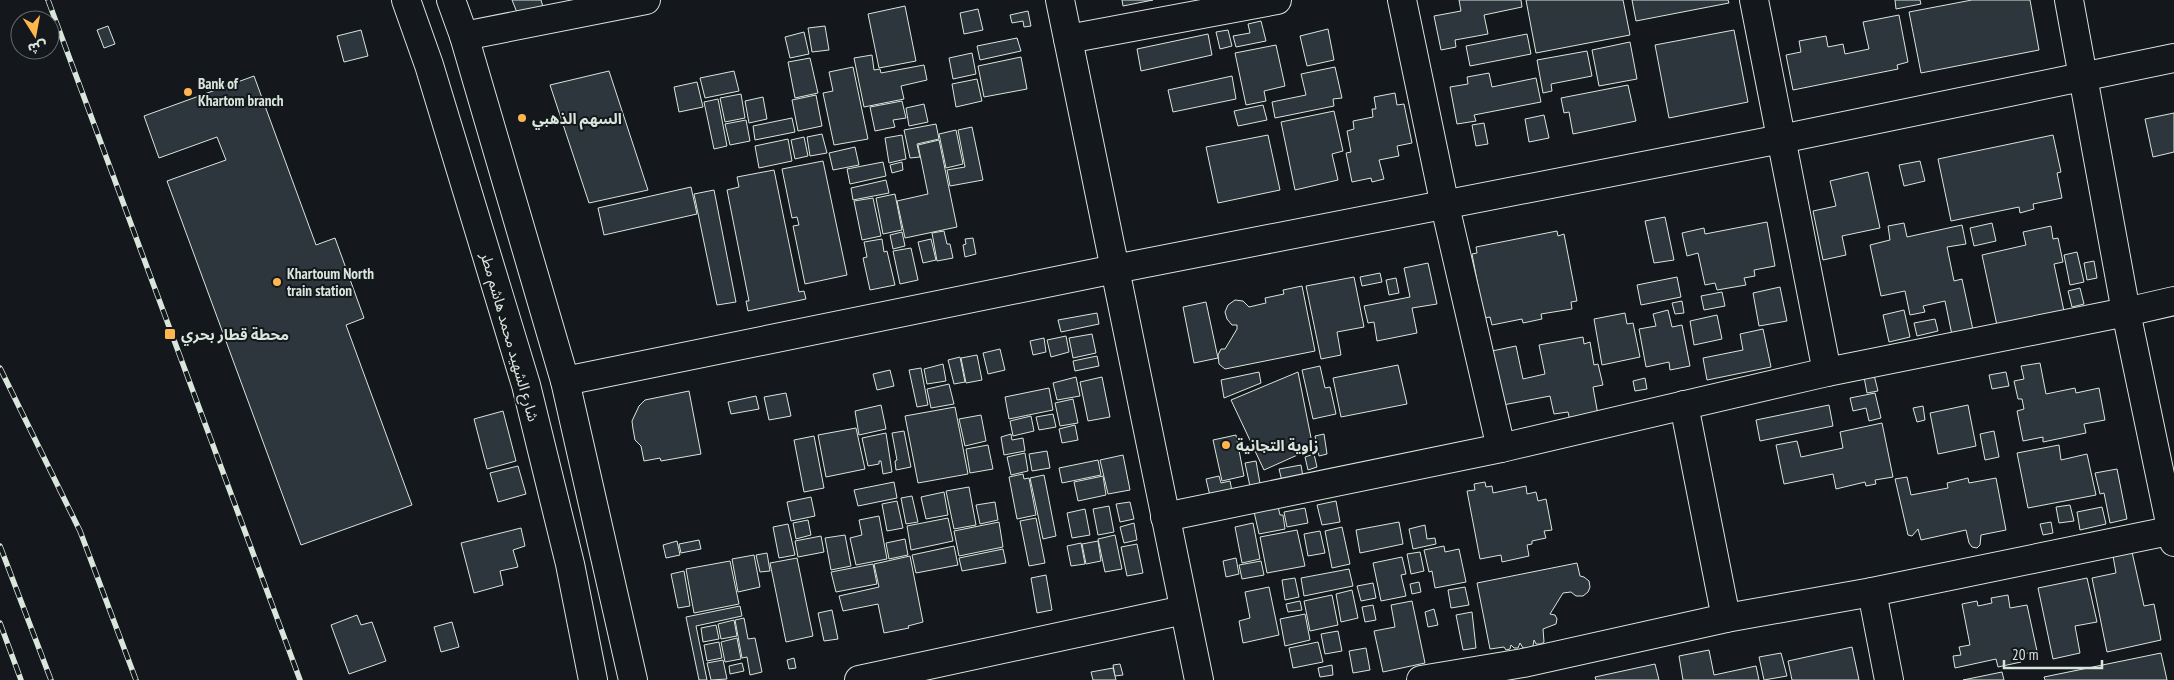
<svg xmlns="http://www.w3.org/2000/svg" width="2174" height="680" font-family="'PT Sans Narrow','Noto Sans Arabic',sans-serif">
  <style>
    .building { fill: #2c363c; stroke: #d8e6dc }
    .lines { fill: none; stroke-linecap: round; stroke-linejoin: round }
    .minor-casing { stroke: #d8e6dc; stroke-width: 30 }
    .major-casing { stroke: #d8e6dc; stroke-width: 30 }
    .minor { stroke: #14181c; stroke-width: 28 }
    .major { stroke: #14181c; stroke-width: 28 }
    .rail-casing { stroke: #d8e6dc; stroke-width: 5.5 }
    .rail { stroke: #14181c; stroke-width: 4; stroke-dasharray: 11; stroke-linecap: butt }
    .poi-dot { fill: #ffb74d; stroke: #14181c; stroke-width: 2 }
    .labels { text-anchor: middle; dominant-baseline: central; stroke-width: 4; stroke-linejoin: round; paint-order: stroke }
    .poi-label { font-size: 15px; font-weight: bold; fill: #d8e6dc; stroke: #14181c; text-anchor: start }
    .street-label { font-size: 15px; fill: #d8e6dc; stroke: #14181c }
  </style>
  <rect width="100%" height="100%" fill="#14181c"/>
  <g class="building">
    <path d="M512,0H541L543,7L518,15Z"/>
    <path d="M1122,0H1153L1123,6Z"/>
    <path d="M1459,0H1521L1522,7L1484,15L1488,34L1455,40L1456,47L1441,50L1434,16L1461,11Z"/>
    <path d="M1526,0H1623L1630,35L1536,53Z"/>
    <path d="M1632,0H1728L1729,3L1636,21Z"/>
    <path d="M1895,0H1920L1921,4L1896,9Z"/>
    <path d="M1972,0H2030L2039,50L1921,73L1909,12Z"/>
    <path d="M905,6L916,61L879,68L868,14Z"/>
    <path d="M978,9L983,30L964,34L960,13Z"/>
    <path d="M1028,11L1031,26L1024,27L1023,21L1012,23L1010,15Z"/>
    <path d="M1899,15L1908,62L1897,65L1898,69L1793,90L1786,55L1801,52L1799,41L1826,36L1828,47L1843,44L1845,54L1869,49L1863,22Z"/>
    <path d="M1261,21L1266,41L1236,47L1233,36L1250,33L1248,24Z"/>
    <path d="M108,26L115,44L104,48L97,30Z"/>
    <path d="M825,26L829,50L812,52L808,28Z"/>
    <path d="M1328,29L1334,60L1307,66L1300,36Z"/>
    <path d="M361,30L368,56L344,62L337,36Z"/>
    <path d="M1228,30L1232,46L1220,49L1216,32Z"/>
    <path d="M1734,30L1748,102L1669,118L1655,45Z"/>
    <path d="M804,32L809,54L790,58L785,37Z"/>
    <path d="M1208,34L1212,55L1141,71L1137,49Z"/>
    <path d="M1527,34L1531,54L1470,66L1466,46Z"/>
    <path d="M1017,38L1021,51L980,60L977,46Z"/>
    <path d="M1630,42L1637,79L1599,86L1592,50Z"/>
    <path d="M1276,45L1285,86L1264,91L1266,101L1246,105L1235,53Z"/>
    <path d="M1587,51L1592,76L1551,84L1552,91L1543,93L1537,60Z"/>
    <path d="M972,53L976,74L953,79L949,58Z"/>
    <path d="M872,55L874,70L880,69L881,73L924,65L927,80L901,86L904,99L864,107L854,58Z"/>
    <path d="M1021,57L1027,89L984,97L978,66Z"/>
    <path d="M810,58L818,93L795,98L788,62Z"/>
    <path d="M853,67L868,139L834,145L823,93L833,91L829,72Z"/>
    <path d="M1335,67L1342,98L1333,99L1334,106L1275,118L1272,102L1306,95L1301,74Z"/>
    <path d="M609,71L648,190L589,203L550,85Z"/>
    <path d="M734,71L739,91L705,98L700,78Z"/>
    <path d="M1489,73L1492,87L1536,78L1541,102L1474,115L1476,121L1457,124L1450,87L1468,84L1467,77Z"/>
    <path d="M254,76L316,245L335,238L364,318L346,325L412,505L301,545L167,181L226,160L217,137L159,158L144,116Z"/>
    <path d="M1232,76L1236,99L1173,112L1168,90Z"/>
    <path d="M977,79L982,101L956,107L952,84Z"/>
    <path d="M697,82L703,107L679,112L674,87Z"/>
    <path d="M1628,85L1636,121L1573,134L1569,112L1564,113L1561,98Z"/>
    <path d="M1395,93L1397,105L1404,104L1412,143L1397,146L1399,156L1379,160L1384,179L1372,182L1371,178L1352,182L1346,153L1351,152L1347,131L1354,129L1353,121L1373,117L1372,109H1376L1374,97Z"/>
    <path d="M741,94L745,118L725,122L720,98Z"/>
    <path d="M816,95L822,126L798,131L792,100Z"/>
    <path d="M763,97L767,119L749,123L745,101Z"/>
    <path d="M718,99L727,146L714,149L704,102Z"/>
    <path d="M902,101L906,118L893,120L895,127L875,131L870,107Z"/>
    <path d="M924,104L928,122L909,126L906,108Z"/>
    <path d="M1263,105L1267,120L1238,126L1234,111Z"/>
    <path d="M1334,111L1343,151L1332,154L1338,180L1295,190L1281,122Z"/>
    <path d="M2174,113V152L2153,157L2145,119Z"/>
    <path d="M1544,115L1549,138L1529,142L1525,119Z"/>
    <path d="M792,118L795,132L755,140L753,126Z"/>
    <path d="M746,120L750,141L730,145L725,124Z"/>
    <path d="M1484,123L1488,144L1476,146L1472,125Z"/>
    <path d="M936,124L939,139L917,144L920,157L910,158L904,130Z"/>
    <path d="M972,127L983,180L950,186L947,170L965,167L958,130Z"/>
    <path d="M956,130L963,164L946,168L939,134Z"/>
    <path d="M822,134L827,153L810,156L807,137Z"/>
    <path d="M902,135L906,159L889,163L885,138Z"/>
    <path d="M1268,135L1280,190L1218,203L1206,147Z"/>
    <path d="M2053,135L2061,172L2057,173L2062,198L2033,204L2034,209L2020,213L2019,207L1951,221L1938,159Z"/>
    <path d="M804,137L808,156L795,159L791,140Z"/>
    <path d="M788,139L792,161L759,168L755,146Z"/>
    <path d="M939,140L957,227L905,238L897,201L928,194L918,145Z"/>
    <path d="M855,147L859,165L833,170L829,153Z"/>
    <path d="M823,161L847,275L805,284L793,226L799,225L797,217L792,218L782,169Z"/>
    <path d="M1920,161L1925,181L1904,186L1899,165Z"/>
    <path d="M883,162L886,176L850,184L847,169Z"/>
    <path d="M902,162L903,170L892,173L890,165Z"/>
    <path d="M774,170L799,292L804,291L806,299L748,311L746,301H749L727,190L739,187L737,177Z"/>
    <path d="M1868,172L1880,228L1842,236L1846,255L1823,260L1813,211L1836,206L1830,181Z"/>
    <path d="M886,180L889,193L853,200L851,188Z"/>
    <path d="M691,187L697,214L604,235L598,208Z"/>
    <path d="M714,190L736,302L717,305L694,194Z"/>
    <path d="M895,194L902,230L883,234L876,198Z"/>
    <path d="M873,198L881,236L862,240L854,201Z"/>
    <path d="M1665,217L1674,260L1654,263L1645,221Z"/>
    <path d="M1767,222L1775,266L1754,270L1755,276L1744,278L1746,285L1717,290L1715,283L1705,285L1698,253L1687,256L1682,233L1704,228L1705,234Z"/>
    <path d="M1904,223L1907,237L1962,225L1966,244L1947,247L1954,281L1962,279L1973,330L1952,335L1945,301L1923,306L1925,312L1910,315L1905,291L1881,296L1870,245L1890,240L1888,226Z"/>
    <path d="M1992,223L1996,241L1974,246L1970,228Z"/>
    <path d="M2051,226L2053,239L2058,238L2063,262L2054,264L2065,316L1998,330L1982,255L2026,245L2023,232Z"/>
    <path d="M944,231L947,244H950L953,258L937,261L932,233Z"/>
    <path d="M1557,231L1558,236L1564,234L1577,301L1571,302L1572,309L1541,314L1542,319L1523,323L1522,319L1492,325L1490,317L1484,318L1472,254L1477,253L1476,247Z"/>
    <path d="M902,232L905,246L893,249L890,235Z"/>
    <path d="M973,238L976,254L965,257L963,245L966,244L965,239Z"/>
    <path d="M882,239L884,252L887,251L895,285L870,290L863,258L867,257L864,242Z"/>
    <path d="M931,239L936,260L923,263L918,242Z"/>
    <path d="M911,248L918,280L900,284L893,251Z"/>
    <path d="M2077,252L2084,282L2070,285L2064,255Z"/>
    <path d="M2094,261L2097,278L2087,280L2084,263Z"/>
    <path d="M1428,263L1437,304L1412,308L1417,333L1377,341L1374,322L1368,323L1364,306L1410,297L1404,268Z"/>
    <path d="M1380,273L1382,282L1362,286L1360,277Z"/>
    <path d="M1354,277L1364,327L1337,332L1341,355L1321,359L1306,286Z"/>
    <path d="M1677,277L1681,297L1641,305L1637,285Z"/>
    <path d="M1396,278L1399,293L1389,295L1386,280Z"/>
    <path d="M1302,286L1315,351L1225,369L1219,364L1218,355L1221,349H1225L1237,329V325H1232L1227,319L1225,312L1228,305L1235,300L1243,301L1249,307L1266,303L1265,298L1284,294L1283,290Z"/>
    <path d="M1780,287L1787,321L1759,326L1753,293Z"/>
    <path d="M2080,288L2084,304L2072,307L2068,291Z"/>
    <path d="M1722,292L1725,306L1704,310L1701,296Z"/>
    <path d="M1682,301L1684,313L1675,314L1672,303Z"/>
    <path d="M1206,302L1218,358L1194,363L1183,307Z"/>
    <path d="M1668,310L1672,327L1682,325L1690,366L1670,370L1669,362L1646,367L1639,329L1656,326L1653,314Z"/>
    <path d="M1904,310L1910,337L1889,342L1883,315Z"/>
    <path d="M1097,313L1099,324L1061,332L1058,320Z"/>
    <path d="M1625,313L1627,324L1633,323L1640,357L1602,365L1594,319Z"/>
    <path d="M1717,315L1722,339L1694,345L1690,321Z"/>
    <path d="M1935,319L1938,331L1917,336L1914,323Z"/>
    <path d="M1763,329L1771,367L1707,380L1703,358L1743,350L1740,334Z"/>
    <path d="M1092,334L1096,353L1073,358L1069,338Z"/>
    <path d="M1066,336L1069,352L1051,357L1047,340Z"/>
    <path d="M1583,337L1584,344L1590,342L1594,365L1598,364L1603,385L1593,387L1598,415L1570,421L1568,412L1554,414L1550,396L1503,405L1492,351L1516,346L1523,379L1545,374L1539,345Z"/>
    <path d="M1044,338L1046,352L1033,355L1030,341Z"/>
    <path d="M1000,349L1005,370L988,374L983,353Z"/>
    <path d="M977,355L982,380L966,383L961,358Z"/>
    <path d="M1097,356L1099,366L1075,371L1073,361Z"/>
    <path d="M960,357L965,382L954,384L948,360Z"/>
    <path d="M2040,363L2046,394L2075,388L2076,393L2099,388L2105,420L2084,424L2086,433L2043,442V437L2023,441L2017,411L2024,409L2022,399H2018L2014,381L2024,379L2021,366Z"/>
    <path d="M943,364L946,381L927,384L924,369Z"/>
    <path d="M1398,365L1407,404L1341,417L1333,378Z"/>
    <path d="M1320,366L1325,388L1330,387L1336,414L1313,419L1302,370Z"/>
    <path d="M921,368L928,405L917,407L909,370Z"/>
    <path d="M890,370L894,386L877,390L873,374Z"/>
    <path d="M1259,372L1261,383L1224,398L1221,380Z"/>
    <path d="M1298,372L1313,448L1264,470L1231,400Z"/>
    <path d="M2006,372L2009,386L1992,389L1989,375Z"/>
    <path d="M1874,375L1878,391L1867,393L1864,377Z"/>
    <path d="M1076,377L1080,396L1057,400L1053,383Z"/>
    <path d="M1102,377L1110,417L1088,421L1080,382Z"/>
    <path d="M1645,378L1647,389L1635,391L1633,381Z"/>
    <path d="M949,384L954,404L931,408L927,389Z"/>
    <path d="M1049,388L1053,410L1009,419L1005,397Z"/>
    <path d="M689,391L701,454L661,461L660,458L644,461L641,446L635,440L633,429L632,421L639,406L645,400Z"/>
    <path d="M786,393L791,416L769,420L764,397Z"/>
    <path d="M1875,393L1881,418L1869,421L1866,408L1853,411L1850,398Z"/>
    <path d="M756,396L759,409L731,414L728,402Z"/>
    <path d="M1073,399L1078,423L1060,426L1055,403Z"/>
    <path d="M881,405L886,429L859,435L855,411Z"/>
    <path d="M1829,405L1833,426L1760,441L1756,420Z"/>
    <path d="M1968,405L1976,446L1938,454L1930,413Z"/>
    <path d="M1923,406L1925,420L1917,422L1913,408Z"/>
    <path d="M955,407L968,474L918,483L905,416Z"/>
    <path d="M503,411L516,461L487,469L474,419Z"/>
    <path d="M1053,414L1056,427L1039,430L1036,417Z"/>
    <path d="M981,415L986,441L965,446L959,419Z"/>
    <path d="M1031,416L1034,431L1013,436L1010,421Z"/>
    <path d="M1882,423L1893,477L1875,480L1876,484L1866,486L1865,482L1836,489L1833,474L1784,484L1776,445L1797,441L1801,457L1843,448L1840,432Z"/>
    <path d="M1075,425L1078,440L1062,443L1059,429Z"/>
    <path d="M856,428L865,469L826,477L818,435Z"/>
    <path d="M904,431L911,467L896,470L895,461L897,460L892,433Z"/>
    <path d="M1994,431L1999,457L1985,460L1980,434Z"/>
    <path d="M886,433L892,472L883,474L881,461H879V464L868,466L862,438Z"/>
    <path d="M1011,434L1012,440L1023,438L1025,451L1004,455L1001,437Z"/>
    <path d="M1324,434L1327,454L1319,456L1315,436Z"/>
    <path d="M1236,435L1244,476L1222,481L1213,440Z"/>
    <path d="M814,436L824,488L804,492L794,440Z"/>
    <path d="M988,445L993,469L970,473L966,449Z"/>
    <path d="M2059,445L2061,460L2087,454L2096,495L2028,508L2017,453Z"/>
    <path d="M1047,451L1050,468L1032,471L1029,454Z"/>
    <path d="M1025,453L1028,471L1011,475L1007,457Z"/>
    <path d="M1314,454L1317,467L1308,470L1305,457Z"/>
    <path d="M1123,455L1130,490L1108,494L1100,460Z"/>
    <path d="M1098,460L1101,475L1062,483L1059,468Z"/>
    <path d="M1256,461L1261,489L1251,491L1245,463Z"/>
    <path d="M1301,465L1303,477L1282,481L1279,469Z"/>
    <path d="M518,466L526,494L498,502L490,473Z"/>
    <path d="M2117,469L2127,519L2110,523L2104,493L2100,494L2095,473Z"/>
    <path d="M1023,474L1024,479L1029,478L1036,515L1017,519L1009,477Z"/>
    <path d="M1044,475L1056,536L1043,539L1030,478Z"/>
    <path d="M1103,476L1106,495L1078,501L1074,482Z"/>
    <path d="M1219,476L1221,483L1230,481L1232,491L1210,496L1206,479Z"/>
    <path d="M1907,477L1911,495L1948,488L1947,483L1968,478L1969,483L1996,478L2006,530L1981,535L1980,545L1977,548L1972,547L1969,543L1966,530L1921,540L1918,529L1912,536L1908,535L1895,479Z"/>
    <path d="M894,482L897,498L858,506L854,490Z"/>
    <path d="M1485,482L1486,487L1492,486L1493,493L1526,486L1527,494L1536,492L1538,501L1546,499L1552,530L1544,531L1546,538L1532,541V544L1527,545L1529,556L1502,562L1501,555L1480,559L1467,491L1475,490L1474,484Z"/>
    <path d="M969,487L976,525L954,529L946,491Z"/>
    <path d="M944,492L948,515L926,519L921,497Z"/>
    <path d="M912,496L918,522L906,524L901,498Z"/>
    <path d="M811,497L815,516L791,521L787,502Z"/>
    <path d="M897,501L903,528L887,531L882,504Z"/>
    <path d="M1336,501L1340,522L1322,525L1317,505Z"/>
    <path d="M995,502L998,520L980,524L976,505Z"/>
    <path d="M1130,502L1134,519L1120,522L1116,504Z"/>
    <path d="M1277,502L1280,515H1283L1285,529L1259,534L1253,507Z"/>
    <path d="M2070,505L2074,521L2059,523L2056,507Z"/>
    <path d="M1109,506L1114,532L1098,535L1093,509Z"/>
    <path d="M2102,507L2106,524L2080,530L2077,512Z"/>
    <path d="M1305,508L1308,523L1287,527L1284,512Z"/>
    <path d="M1085,509L1090,535L1072,538L1067,513Z"/>
    <path d="M879,516L887,559L856,565L850,538L862,535L859,520Z"/>
    <path d="M948,518L953,541L911,550L907,526Z"/>
    <path d="M1036,518L1045,563L1029,566L1020,521Z"/>
    <path d="M808,520L811,535L796,539L793,523Z"/>
    <path d="M999,522L1003,547L959,556L954,531Z"/>
    <path d="M1399,522L1403,544L1360,553L1356,530Z"/>
    <path d="M2051,522L2053,533L2043,535L2040,524Z"/>
    <path d="M1134,523L1137,540L1124,543L1120,527Z"/>
    <path d="M1253,523L1260,559L1242,563L1235,527Z"/>
    <path d="M788,524L795,555L779,558L773,527Z"/>
    <path d="M1425,525L1427,539L1435,538L1436,544L1413,549L1409,529Z"/>
    <path d="M1342,527L1350,564L1332,568L1325,531Z"/>
    <path d="M521,528L525,546L513,550L518,567L500,571L503,585L474,593L461,543Z"/>
    <path d="M1297,530L1305,566L1267,573L1260,537Z"/>
    <path d="M1320,531L1325,553L1308,556L1304,534Z"/>
    <path d="M845,535L851,566L831,570L825,538Z"/>
    <path d="M1115,535L1122,569L1105,572L1098,539Z"/>
    <path d="M821,536L824,552L798,557L795,541Z"/>
    <path d="M905,539L908,555L889,559L886,543Z"/>
    <path d="M699,540L701,549L681,553L679,544Z"/>
    <path d="M677,541L680,555L666,558L663,545Z"/>
    <path d="M1098,541L1101,561L1086,564L1082,544Z"/>
    <path d="M1081,543L1085,564L1071,566L1067,546Z"/>
    <path d="M1137,544L1143,573L1127,576L1121,547Z"/>
    <path d="M954,546L958,565L916,573L912,555Z"/>
    <path d="M1444,546L1445,552L1459,549L1466,582L1435,588L1432,571L1429,572L1424,550Z"/>
    <path d="M1003,549L1006,563L962,571L959,558Z"/>
    <path d="M1420,552L1424,571L1411,574L1407,554Z"/>
    <path d="M2132,552L2144,606L2154,604L2161,640L2107,652L2092,578L2116,573L2113,556Z"/>
    <path d="M767,553L770,571L760,572L756,555Z"/>
    <path d="M754,555L760,587L738,592L732,559Z"/>
    <path d="M910,556L923,622L908,626L909,628L884,633L878,604L843,611L839,596L879,587L874,564Z"/>
    <path d="M1402,557L1406,574L1401,575L1406,596L1381,601L1373,563Z"/>
    <path d="M797,558L813,636L786,642L770,563Z"/>
    <path d="M1236,558L1239,574L1226,577L1223,561Z"/>
    <path d="M730,561L739,604L694,613L686,569Z"/>
    <path d="M1261,561L1264,575L1242,579L1239,565Z"/>
    <path d="M1577,563L1580,576L1584,577L1589,581L1590,587L1588,592L1583,596H1576L1571,592L1563,593L1550,614L1555,615L1557,619L1556,624L1543,629L1544,642L1541,644H1536L1534,640L1533,646L1529,649L1523,648L1520,643L1518,648H1514L1511,645L1510,649L1506,650L1504,647L1490,649L1477,583Z"/>
    <path d="M873,564L877,584L836,592L831,572Z"/>
    <path d="M1349,569L1353,586L1304,596L1301,578Z"/>
    <path d="M684,571L690,606L678,608L671,574Z"/>
    <path d="M1046,575L1052,610L1037,613L1031,578Z"/>
    <path d="M1295,578L1299,597L1285,600L1282,580Z"/>
    <path d="M2087,578L2097,622L2075,626L2080,653L2053,659L2038,588Z"/>
    <path d="M1419,582L1421,592L1412,594L1410,584Z"/>
    <path d="M1373,583L1376,598L1361,601L1357,586Z"/>
    <path d="M1269,587L1279,635L1243,643L1239,621L1250,618L1245,592Z"/>
    <path d="M1465,587L1469,605L1451,608L1448,590Z"/>
    <path d="M1352,590L1358,618L1341,622L1336,594Z"/>
    <path d="M1332,595L1338,625L1310,631L1304,601Z"/>
    <path d="M2008,595L2010,608L2027,605L2037,651L2019,655L2021,662L1998,667L1996,659L1955,668L1953,656L1961,655L1959,647L1970,645L1962,604L1977,601L1978,606L1992,603L1991,598Z"/>
    <path d="M1300,601L1302,610L1288,612L1286,604Z"/>
    <path d="M1412,601L1425,663L1383,672L1374,631L1395,627L1391,605Z"/>
    <path d="M1373,605L1376,620L1365,622L1362,607Z"/>
    <path d="M740,606L742,616L696,626L707,680H699L686,617Z"/>
    <path d="M1434,609L1438,625L1428,627L1425,612Z"/>
    <path d="M832,610L838,639L824,641L818,613Z"/>
    <path d="M1472,612L1476,648L1463,650L1456,615Z"/>
    <path d="M1305,614L1310,640L1285,646L1280,619Z"/>
    <path d="M357,615L361,625L372,622L386,661L349,674L331,625Z"/>
    <path d="M744,618L748,639L755,638L762,672L750,675L747,657L742,658L735,620Z"/>
    <path d="M734,620L737,636L721,639L718,624Z"/>
    <path d="M452,622L459,647L441,652L434,627Z"/>
    <path d="M716,625L719,639L703,642L701,628Z"/>
    <path d="M1338,631L1342,651L1325,654L1321,634Z"/>
    <path d="M737,638L741,659L725,662L721,642Z"/>
    <path d="M719,642L722,658L707,661L704,645Z"/>
    <path d="M1318,642L1323,662L1293,668L1289,648Z"/>
    <path d="M1852,647L1859,680H1792L1788,661Z"/>
    <path d="M1366,648L1370,670L1353,673L1349,651Z"/>
    <path d="M1709,650L1714,675L1756,666L1759,680H1683L1679,656Z"/>
    <path d="M1781,653L1787,676L1764,680L1759,657Z"/>
    <path d="M2161,653L2167,680H2045L2044,677Z"/>
    <path d="M794,658L796,668L789,669L787,660Z"/>
    <path d="M723,660L727,679L711,680L707,663Z"/>
    <path d="M742,663L744,671L730,674L729,666Z"/>
    <path d="M1120,664L1123,675L1115,676L1113,665Z"/>
    <path d="M1655,664L1659,680H1596L1595,677Z"/>
    <path d="M1332,665L1333,675L1320,677L1318,668Z"/>
    <path d="M1113,668L1116,680H1093L1091,672Z"/>
    <path d="M2002,672L2004,680H1963Z"/>
  </g>
  <g class="lines">
    <g class="minor-casing">
      <g id="minor">
        <path d="M1060,0L1199,680"/>
        <path d="M1402,0L1445,206L1501,448"/>
        <path d="M1754,0L1827,372"/>
        <path d="M2069,0L2126,312L2174,542"/>
        <path d="M464,36L646,0"/>
        <path d="M1068,39L1277,0"/>
        <path d="M565,381L1115,269L1781,139L2174,58"/>
        <path d="M1684,405L1726,618"/>
        <path d="M1165,517L1501,448L1827,372L2126,312L2174,301"/>
        <path d="M1872,592L1889,680"/>
        <path d="M859,680L1184,610"/>
        <path d="M1421,680L1523,663L1726,618L1872,592L2174,530"/>
      </g>
    </g>
    <g class="major-casing">
      <g id="major">
        <path d="M406,0L429,65L526,385L570,564L593,680"/>
        <path d="M451,0L464,36L565,381L633,680"/>
      </g>
    </g>
    <use href="#minor" class="minor"/>
    <use href="#major" class="major"/>
    <g class="rail-casing">
      <g id="rail">
        <path d="M48,0L300,680"/>
        <path d="M0,368L80,531L136,680"/>
        <path d="M0,546L51,680"/>
        <path d="M0,623L21,680"/>
      </g>
    </g>
    <use href="#rail" class="rail"/>
  </g>
  <g class="poi-dot">
    <circle cx="188" cy="92" r="5"/>
    <circle cx="522" cy="118" r="5"/>
    <circle cx="277" cy="282" r="5"/>
    <rect x="164" y="328" width="12" height="12" rx="2.5"/>
    <circle cx="1226" cy="445" r="5"/>
  </g>
  <g class="labels">
    <g class="poi-label">
      <text x="198" y="83">Bank of<tspan x="198" dy="17">Khartom branch</tspan></text>
      <text x="532" y="118">السهم الذهبي</text>
      <text x="287" y="273">Khartoum North<tspan x="287" dy="17">train station</tspan></text>
      <text x="181" y="334">محطة قطار بحري</text>
      <text x="1236" y="445">زاوية التجانية</text>
    </g>
    <g class="street-label">
      <text transform="translate(510 337) rotate(74)">شارع الشهيد محمد هاشم مطر</text>
    </g>
  </g>
  <g transform="translate(35 35) rotate(169)"><circle r="24" fill="#14181c" stroke="#626a69"/>
  <path d="M0-4L9 19L0 12L-9 19Z" fill="#ffb74d"/>
  <text y="-8" font-size="14" font-weight="bold" text-anchor="middle" fill="#d8e6dc">ش</text>
  </g>
  <path d="M2004 660v8h98v-8" fill="none" stroke="#d8e6dc" stroke-width="2.5"/>
  <text x="2012" y="660" font-size="15" fill="#d8e6dc" stroke="#14181c" stroke-width="4" paint-order="stroke">20 m</text>
</svg>
